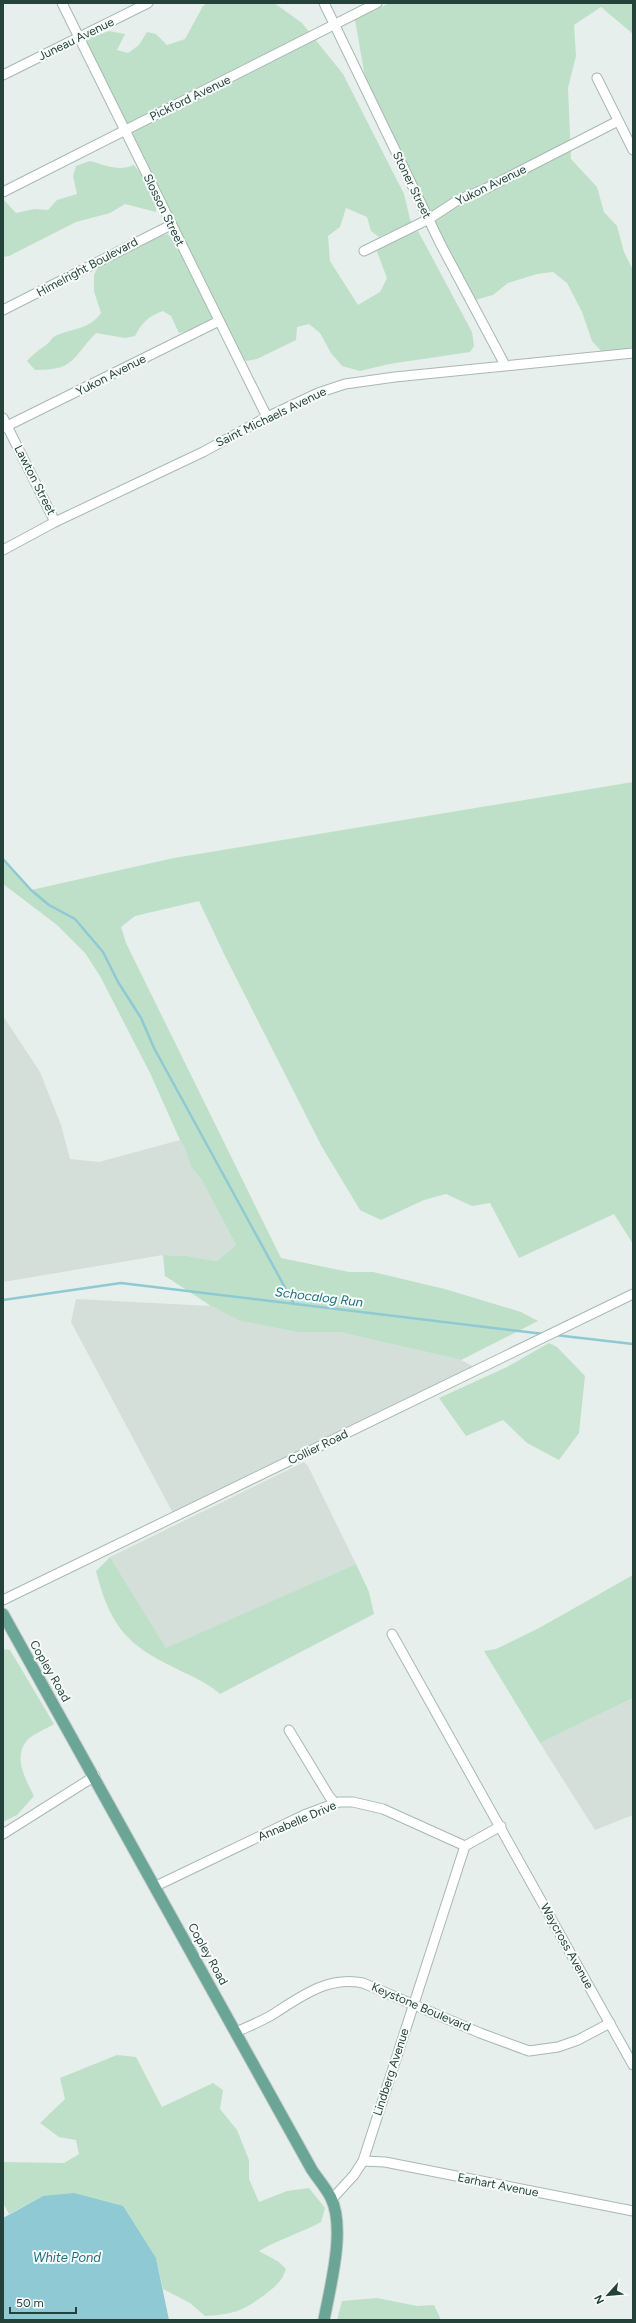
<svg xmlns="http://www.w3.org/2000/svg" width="636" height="2323" font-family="Figtree,sans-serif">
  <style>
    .built { fill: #d4dfda }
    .green { fill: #bfe0c8 }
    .water { fill: #8ec9d4 }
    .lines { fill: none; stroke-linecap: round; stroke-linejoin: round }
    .stream { stroke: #8ec9d4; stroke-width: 2.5 }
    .minor-casing { stroke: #a8b8b2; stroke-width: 11 }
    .major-casing { stroke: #c2cac8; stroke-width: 13 }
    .minor { stroke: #fff; stroke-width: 9 }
    .major { stroke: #6aa596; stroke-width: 11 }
    .labels { text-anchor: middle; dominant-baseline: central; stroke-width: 4; stroke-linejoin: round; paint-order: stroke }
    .street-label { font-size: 12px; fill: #24423a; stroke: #f7fbf9 }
    .water-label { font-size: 13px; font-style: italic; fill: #1c6f80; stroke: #f7fbf9 }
  </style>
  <rect width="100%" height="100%" fill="#e6efeb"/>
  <g class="built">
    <path d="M3,1016L40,1072L61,1125L70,1159L99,1162L180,1140L185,1149L191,1167L201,1179L236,1245L217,1261L188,1256L163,1255L3,1282Z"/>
    <path d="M76,1299L211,1306L242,1321L296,1332H339L461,1360L478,1369L175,1517L71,1322Z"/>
    <path d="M304,1462L308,1466L356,1564L166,1649L110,1557Z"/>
    <path d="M633,1698V1815L595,1830L540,1743Z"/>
  </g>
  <g class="green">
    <path d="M207,3H274L277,5L302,23L343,74L404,194L411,223L379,237L371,231L367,217L346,208L340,227L328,236L330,261L358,305L380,292L387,278L376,249L418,231L472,332L474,346L470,352L389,364L360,371L342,366L331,353L320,333L309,324L297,327L296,340L257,359L246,361L239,352L85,40L109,31L125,34L117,50L128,53L139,45L147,32L156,34L167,45L185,39L203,6Z"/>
    <path d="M389,3H633V34L601,7L574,25L576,56L568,88L571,159L597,187L604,212L617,226L624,252L633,270V349L602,352L592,341L582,312L567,283L553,272L537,274L508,283L493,295L475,300L443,241L365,77L355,20Z"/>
    <path d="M90,161C105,165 119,172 134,165C144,178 157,195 156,212L125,204L110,213L76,222L9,256L3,257V199L16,213L34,209L48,210L57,200L77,194L73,176L76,166Z"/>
    <path d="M168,234L178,247L212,315V319L194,329L179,333L171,316L163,311C148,316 142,323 135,336L125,338L96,333C71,359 75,370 35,370L27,361C33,354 38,351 46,345C50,343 51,338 55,336C72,328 89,330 101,313L94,291V275L99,265L148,240Z"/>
    <path d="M633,782V1244L614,1214L519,1258L490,1203L472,1206L446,1194L424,1200L381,1220L360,1210L322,1147L225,956L199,901L135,916L121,927L126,943L281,1258L349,1272H373L445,1289L521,1312L538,1321L461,1360L339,1332H296L241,1321L211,1306L165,1276L163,1255L188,1256L217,1261L236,1245L201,1179L191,1167L185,1149L180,1140L150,1073L100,976L85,953L57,925L3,884V859L31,890L174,858Z"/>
    <path d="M549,1343L557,1347L585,1376L579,1433L559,1460L527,1443L503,1420L466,1436L439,1398L507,1367Z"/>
    <path d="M110,1557L166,1648L356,1564L369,1592L374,1614L220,1694C204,1680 186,1674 167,1664C122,1642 108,1618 96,1571Z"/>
    <path d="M633,1575V1698L540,1743L484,1651L496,1649L539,1628Z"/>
    <path d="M3,1649L10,1650L54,1724C46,1729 30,1735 25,1743C14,1760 26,1780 34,1796L17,1815L3,1822Z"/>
    <path d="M117,2055L136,2057L162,2107L213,2083L223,2090L220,2109L237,2130L249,2160V2179L259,2202L287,2191L309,2188L325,2208L321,2222C301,2233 279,2239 259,2251L279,2262L286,2269C282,2281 277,2285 267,2293C243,2311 235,2314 205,2316L190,2303L163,2289L156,2258L43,2196L9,2214L3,2203V2162L64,2163L79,2154L76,2140L59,2137L40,2123L65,2099L60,2078Z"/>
    <path d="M377,2298L417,2306L434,2305L441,2320H337L342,2301Z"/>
  </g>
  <path class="water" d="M74,2193L123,2206L156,2258L169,2320H3V2218L43,2196Z"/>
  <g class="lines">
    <g class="stream">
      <path d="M3,859L31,890L49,905L75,919L103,952L118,982L141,1018L154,1048L294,1304"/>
      <path d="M3,1300L121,1283L544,1334"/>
      <path d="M555,1335L633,1344"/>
    </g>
    <g class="minor-casing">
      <g id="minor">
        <path d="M62,3L267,417"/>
        <path d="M324,3L441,245L505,365"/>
        <path d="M3,75L148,3"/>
        <path d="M597,78L633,150"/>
        <path d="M3,192L377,3"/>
        <path d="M364,251L429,219L458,200L485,189L618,121"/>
        <path d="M3,310L171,225"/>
        <path d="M3,418L55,522"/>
        <path d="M3,428L219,321"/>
        <path d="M3,550L55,522L203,452L267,417L318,393L345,384L395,377L633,353"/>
        <path d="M3,1600L633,1294"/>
        <path d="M392,1634L633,2065"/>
        <path d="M289,1730L329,1796L335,1803"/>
        <path d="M3,1834L95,1776"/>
        <path d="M465,1846L501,1826"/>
        <path d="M156,1886L304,1815L339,1802H353L383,1809L465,1846"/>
        <path d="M236,2032C249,2026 263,2021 275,2013C303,1995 329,1976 363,1983L480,2033L529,2051L558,2047L578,2040L610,2023"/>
        <path d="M363,2161L385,2162L633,2211"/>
        <path d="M332,2199L354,2175L363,2161L465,1846"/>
      </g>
    </g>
    <g class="major-casing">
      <path id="major" d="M3,1614L312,2170C318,2179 326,2188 331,2198C346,2229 330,2287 324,2320"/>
    </g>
    <use href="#minor" class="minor"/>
    <use href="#major" class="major"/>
  </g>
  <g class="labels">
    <g class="street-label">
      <text transform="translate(76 39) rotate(-26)">Juneau Avenue</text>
      <text transform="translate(190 98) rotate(-26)">Pickford Avenue</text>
      <text transform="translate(412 185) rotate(64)">Stoner Street</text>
      <text transform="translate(491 185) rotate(-26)">Yukon Avenue</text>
      <text transform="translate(164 210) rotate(64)">Slosson Street</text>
      <text transform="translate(87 267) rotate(-28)">Himelright Boulevard</text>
      <text transform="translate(111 375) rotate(-27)">Yukon Avenue</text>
      <text transform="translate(271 417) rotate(-26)">Saint Michaels Avenue</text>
      <text transform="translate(35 480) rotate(63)">Lawton Street</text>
      <text transform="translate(318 1447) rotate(-26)">Collier Road</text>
      <text transform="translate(50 1671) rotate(60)">Copley Road</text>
      <text transform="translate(297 1821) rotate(-23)">Annabelle Drive</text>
      <text transform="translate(567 1946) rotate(61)">Waycross Avenue</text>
      <text transform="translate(208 1954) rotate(61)">Copley Road</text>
      <text transform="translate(421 2007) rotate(23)">Keystone Boulevard</text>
      <text transform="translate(391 2072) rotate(-72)">Lindberg Avenue</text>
      <text transform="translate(498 2185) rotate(11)">Earhart Avenue</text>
    </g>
    <g class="water-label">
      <text transform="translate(319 1297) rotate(7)">Schocalog Run</text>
      <text x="67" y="2257">White Pond</text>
    </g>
  </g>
  <rect width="636" height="2323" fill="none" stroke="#24423a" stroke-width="8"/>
  <g transform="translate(608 2295) rotate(243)" stroke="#f7fbf9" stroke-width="3" paint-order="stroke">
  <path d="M0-3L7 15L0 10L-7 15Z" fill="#24423a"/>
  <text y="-6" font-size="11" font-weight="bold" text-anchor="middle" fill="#24423a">N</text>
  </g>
  <path d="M10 2307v6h66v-6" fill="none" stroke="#24423a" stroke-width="2"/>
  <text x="16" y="2307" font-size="12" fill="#24423a" stroke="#f7fbf9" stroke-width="3" paint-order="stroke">50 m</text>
</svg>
